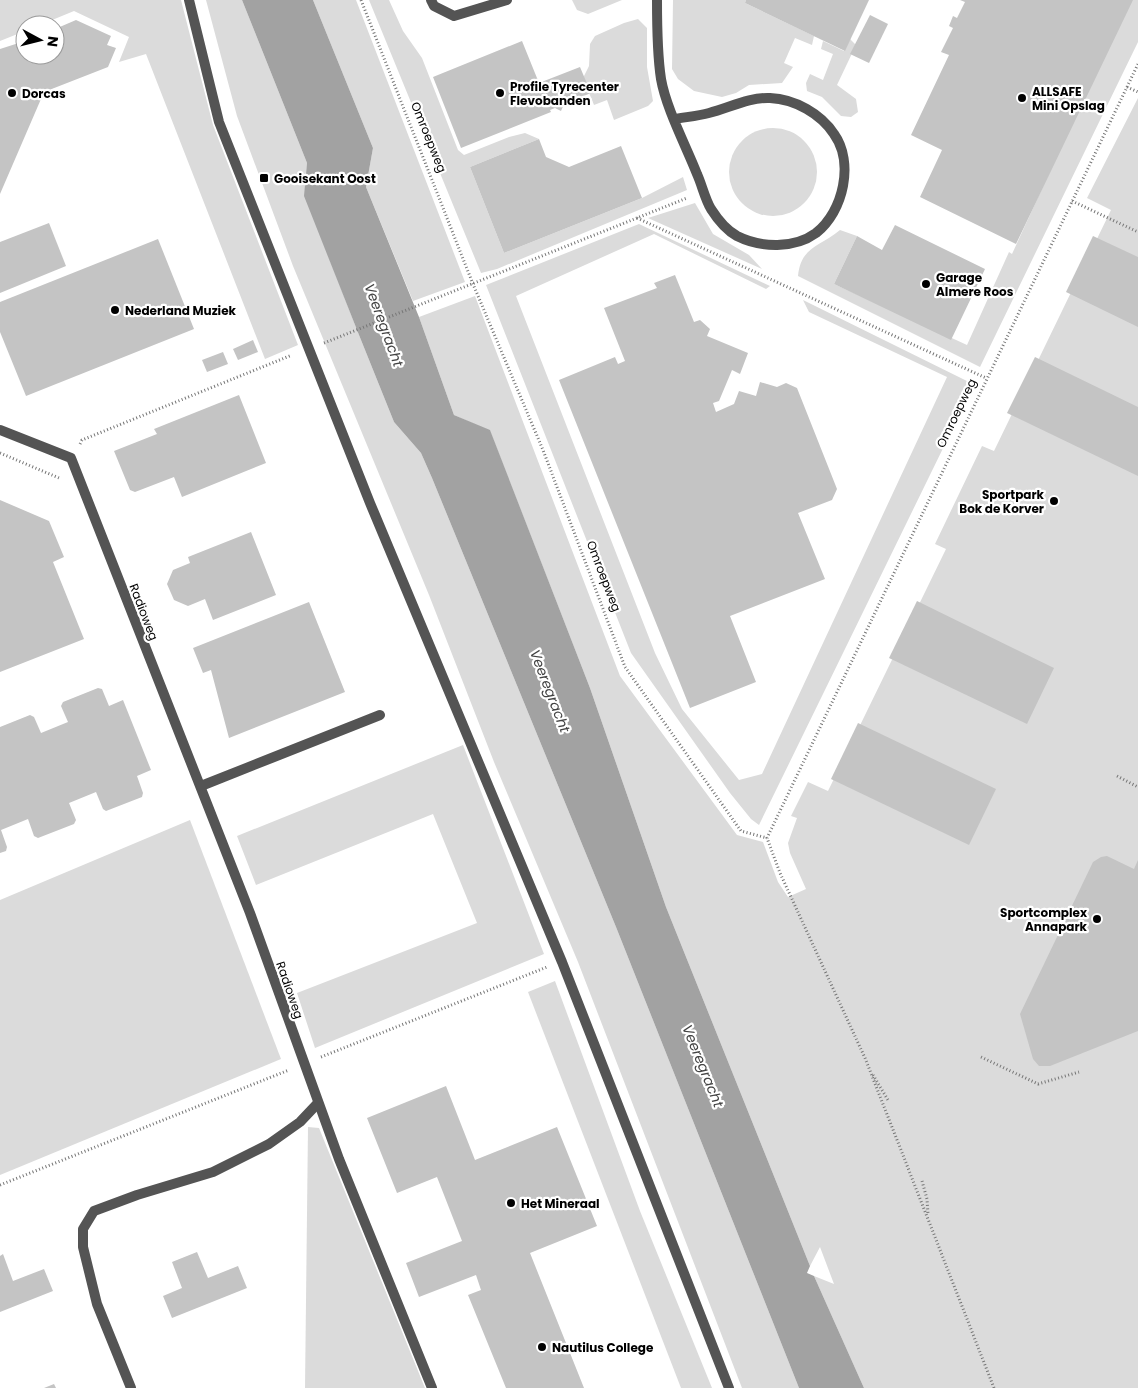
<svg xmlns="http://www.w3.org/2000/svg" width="1138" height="1388" font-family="Poppins,sans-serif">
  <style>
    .green { fill: #dbdbdb }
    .water { fill: #a2a2a2 }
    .building { fill: #c4c4c4 }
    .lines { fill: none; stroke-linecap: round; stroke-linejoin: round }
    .path { stroke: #767676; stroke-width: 3; stroke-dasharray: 1 2.5; stroke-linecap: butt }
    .service { stroke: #545454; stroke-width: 10 }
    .minor { stroke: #545454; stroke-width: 10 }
    .poi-dot { fill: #000; stroke: #fff; stroke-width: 2 }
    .labels { text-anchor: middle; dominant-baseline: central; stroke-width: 4.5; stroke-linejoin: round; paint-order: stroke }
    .poi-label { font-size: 12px; font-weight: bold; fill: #000; stroke: #fff; text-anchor: start }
    .street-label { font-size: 12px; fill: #000; stroke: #fff }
    .water-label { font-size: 14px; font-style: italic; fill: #434343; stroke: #fff }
  </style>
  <rect width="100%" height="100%" fill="#fff"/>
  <g class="green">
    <path d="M0,0H181L213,125L298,345L265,359L146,54L119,62L129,37L74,11L40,25H25V31L0,41Z"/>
    <path d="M206,0H242L307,163L305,196L359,335L394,422L421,453L432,478L616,927L799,1388H742L578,962L494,762L429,595L293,266L237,116Z"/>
    <path d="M313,0H356L465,282L413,301L366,187L373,148Z"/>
    <path d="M369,0H389L403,31L422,58L458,150L464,155L509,137L525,133L539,139L470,167L504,253L642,198L683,177L687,190L497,269L481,273Z"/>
    <path d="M572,0H622L588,14L577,10Z"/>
    <path d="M673,0H746L745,3L814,36L812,45L795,38L784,63L793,67L782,83L749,85L736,93L722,97L694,91L678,79L672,69Z"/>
    <path d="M1129,0H1138V42L980,367L798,276C801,246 820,247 840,230L857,236L834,284L967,345L1009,252L1012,254Z"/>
    <path d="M638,19L647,28V67L653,101L648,106L614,120L607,100L594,105L583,78L589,66L590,44L595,36L624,23Z"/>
    <path d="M850,39L856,45L837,85L856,99L858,112L851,117L841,116L822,97L807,91L806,83L810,74L823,80L833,54L821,49L823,41L844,51Z"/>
    <path d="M1138,98V1388H864L814,1276L834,1284L820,1247L810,1266L666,907L590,688L490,431L454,415L419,317L475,296L620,676L737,835L763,842L778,882L788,897L806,889L790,853L788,843L797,818L791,816L808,782L828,791L946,549L935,544L982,446L994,451L1111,210L1087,198Z"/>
    <circle cx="773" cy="172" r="44"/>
    <path d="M695,203L713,234L749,255L762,269L648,218Z"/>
    <path d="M639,224L770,286L766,289L654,234L516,296L655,653L682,709L739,780L762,774L947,377L809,312L803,300L971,383V391L759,825L751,819L730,793L631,653L486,285Z"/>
    <path d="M463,745L544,954L315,1048L297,993L477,923L433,814L256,885L237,836Z"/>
    <path d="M190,820L281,1059L0,1175V900Z"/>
    <path d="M555,981L640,1211L712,1388H681L528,992Z"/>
    <path d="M308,1127L319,1128L425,1388H305Z"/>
  </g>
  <path class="water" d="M242,0H313L373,148L366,187L419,317L454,415L490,430L590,688L666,907L810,1266L807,1273L814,1276L864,1388H799L616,927L432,478L421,453L394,422L359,335L304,196L307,163Z"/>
  <g class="building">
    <path d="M746,0H869L845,51L745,3Z"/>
    <path d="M960,0H1133L1016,244L920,197L942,150L911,135L949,55L941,52L953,28L949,26L953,16L957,18L965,2Z"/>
    <path d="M870,15L888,24L869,63L850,54Z"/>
    <path d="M76,20L111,36L107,45L116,48L108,67L44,92L0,194V49L25,41V55H55V29Z"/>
    <path d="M522,41L539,83L580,67L591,93L564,104L561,111L555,108L550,110L551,112L461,148L433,77Z"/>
    <path d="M539,139L546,157L569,167L621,146L642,198L504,253L470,167Z"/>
    <path d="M49,223L66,266L0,293V242Z"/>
    <path d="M895,225L985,269L951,340L834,284L857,236L882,250Z"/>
    <path d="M1093,236L1138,257V327L1066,292Z"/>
    <path d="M158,239L194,329L26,396L0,332V302Z"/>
    <path d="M675,275L694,322L700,320L710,329L707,336L748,353L740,374L732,370L719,401L713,403L716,412L734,404L739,391L756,396L760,382L777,387L786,383L797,388L837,489L832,500L798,513L825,579L730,616L756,682L690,708L559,380L615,357L618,364L625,361L604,308L657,288L654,283Z"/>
    <path d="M253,340L258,352L238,360L233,349Z"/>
    <path d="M223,352L228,364L207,372L202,360Z"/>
    <path d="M1035,357L1138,407V476L1007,413Z"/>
    <path d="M239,395L266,463L182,497L174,477L135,492L130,490L114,451L157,434L154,429Z"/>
    <path d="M0,500L49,521L64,557L53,562L84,639L0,672Z"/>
    <path d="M251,532L276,595L213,620L205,599L188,606L174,600L167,584L173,570L190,563L188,557Z"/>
    <path d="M917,601L1054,668L1027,724L889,658Z"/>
    <path d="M309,602L345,692L229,738L211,670L203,673L193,648Z"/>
    <path d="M98,688L102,689L109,706L123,700L151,770L137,776L143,793L142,797L106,811L103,809L96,792L69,803L76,820L74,824L38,838L34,836L28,819L1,830L7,847L6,851L0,853V727L30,715L34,717L41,733L68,722L61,706L63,702Z"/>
    <path d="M858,723L996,789L969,845L831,779Z"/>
    <path d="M1107,856L1134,869L1138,860V1031L1050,1066H1039L1033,1059L1020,1014L1093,862L1101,857Z"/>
    <path d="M446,1086L475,1160L557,1127L597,1226L530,1253L584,1388H506L468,1295L481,1290L476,1275L419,1297L406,1263L462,1241L437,1177L397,1193L367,1118Z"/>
    <path d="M197,1252L208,1278L238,1266L247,1288L172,1318L163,1296L182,1288L172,1262Z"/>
    <path d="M3,1254L13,1281L44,1269L53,1291L0,1312V1256Z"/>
    <path d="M54,1384L56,1388H44Z"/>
  </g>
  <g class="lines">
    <g class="path">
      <path d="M361,0L473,284L543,450L625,667L741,831L767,838"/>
      <path d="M1127,87L1138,92"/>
      <path d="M1072,201L1138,232"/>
      <path d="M637,218L986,378"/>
      <path d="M324,343L687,198"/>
      <path d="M80,444L82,440L292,355"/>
      <path d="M0,453L59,478"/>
      <path d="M1117,776L1138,787"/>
      <path d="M321,1057L547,967"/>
      <path d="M981,1057L1038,1084L1079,1072"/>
      <path d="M873,1075L888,1100"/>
      <path d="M922,1181L927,1199L928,1214"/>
      <path d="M0,1185L289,1070"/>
      <path d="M994,1388L865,1058L780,873L767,838L1138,64"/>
    </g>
    <g class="service">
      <path d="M189,0L219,122L370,503L562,962L729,1388"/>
      <path d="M431,0L434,6L454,16L507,0"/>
    </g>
    <g class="minor">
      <path d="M657,0C657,26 657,53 661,79C666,108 686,146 697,174C702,185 705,199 711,209C718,220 726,230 737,236C761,248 794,249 816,233C844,211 854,162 834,134C821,114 795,99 770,98C749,97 729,108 709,113C698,116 686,117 675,119"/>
      <path d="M0,430L71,458L250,913L339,1159L432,1388"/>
      <path d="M201,786L380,715"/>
      <path d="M131,1388L97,1304L83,1247V1229L94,1211L137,1195L213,1172L269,1144L300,1122L318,1103"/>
    </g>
  </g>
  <g class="poi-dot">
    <circle cx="12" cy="93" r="5"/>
    <circle cx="500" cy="93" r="5"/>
    <circle cx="1022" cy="98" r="5"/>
    <rect x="259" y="173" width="10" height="10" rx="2.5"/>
    <circle cx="926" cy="284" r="5"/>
    <circle cx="115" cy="310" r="5"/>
    <circle cx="1054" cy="501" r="5"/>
    <circle cx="1097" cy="919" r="5"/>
    <circle cx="511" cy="1203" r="5"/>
    <circle cx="542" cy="1347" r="5"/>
  </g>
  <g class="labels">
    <g class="poi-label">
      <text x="510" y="86">Profile Tyrecenter<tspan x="510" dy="14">Flevobanden</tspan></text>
      <text x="1032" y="91">ALLSAFE<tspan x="1032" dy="14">Mini Opslag</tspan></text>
      <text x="22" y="93">Dorcas</text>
      <text x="274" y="178">Gooisekant Oost</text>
      <text x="936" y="277">Garage<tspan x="936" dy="14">Almere Roos</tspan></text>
      <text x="125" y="310">Nederland Muziek</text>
      <text x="1044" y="494" text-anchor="end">Sportpark<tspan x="1044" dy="14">Bok de Korver</tspan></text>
      <text x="1087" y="912" text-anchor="end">Sportcomplex<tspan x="1087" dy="14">Annapark</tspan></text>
      <text x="521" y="1203">Het Mineraal</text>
      <text x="552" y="1347">Nautilus College</text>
    </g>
    <g class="street-label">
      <text transform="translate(429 137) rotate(68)">Omroepweg</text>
      <text transform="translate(956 413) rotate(-64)">Omroepweg</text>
      <text transform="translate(604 576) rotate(69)">Omroepweg</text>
      <text transform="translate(144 612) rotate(69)">Radioweg</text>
      <text transform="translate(290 990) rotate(71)">Radioweg</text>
    </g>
    <g class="water-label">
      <text transform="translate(384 325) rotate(70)">Veeregracht</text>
      <text transform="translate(550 691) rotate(69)">Veeregracht</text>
      <text transform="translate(703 1066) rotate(68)">Veeregracht</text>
    </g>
  </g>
  <g transform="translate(40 40) rotate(97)"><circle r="24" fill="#ffffff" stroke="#999999"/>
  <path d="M0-4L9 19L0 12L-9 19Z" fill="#000000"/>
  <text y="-8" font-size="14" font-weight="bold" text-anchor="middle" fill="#000000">N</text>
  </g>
</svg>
